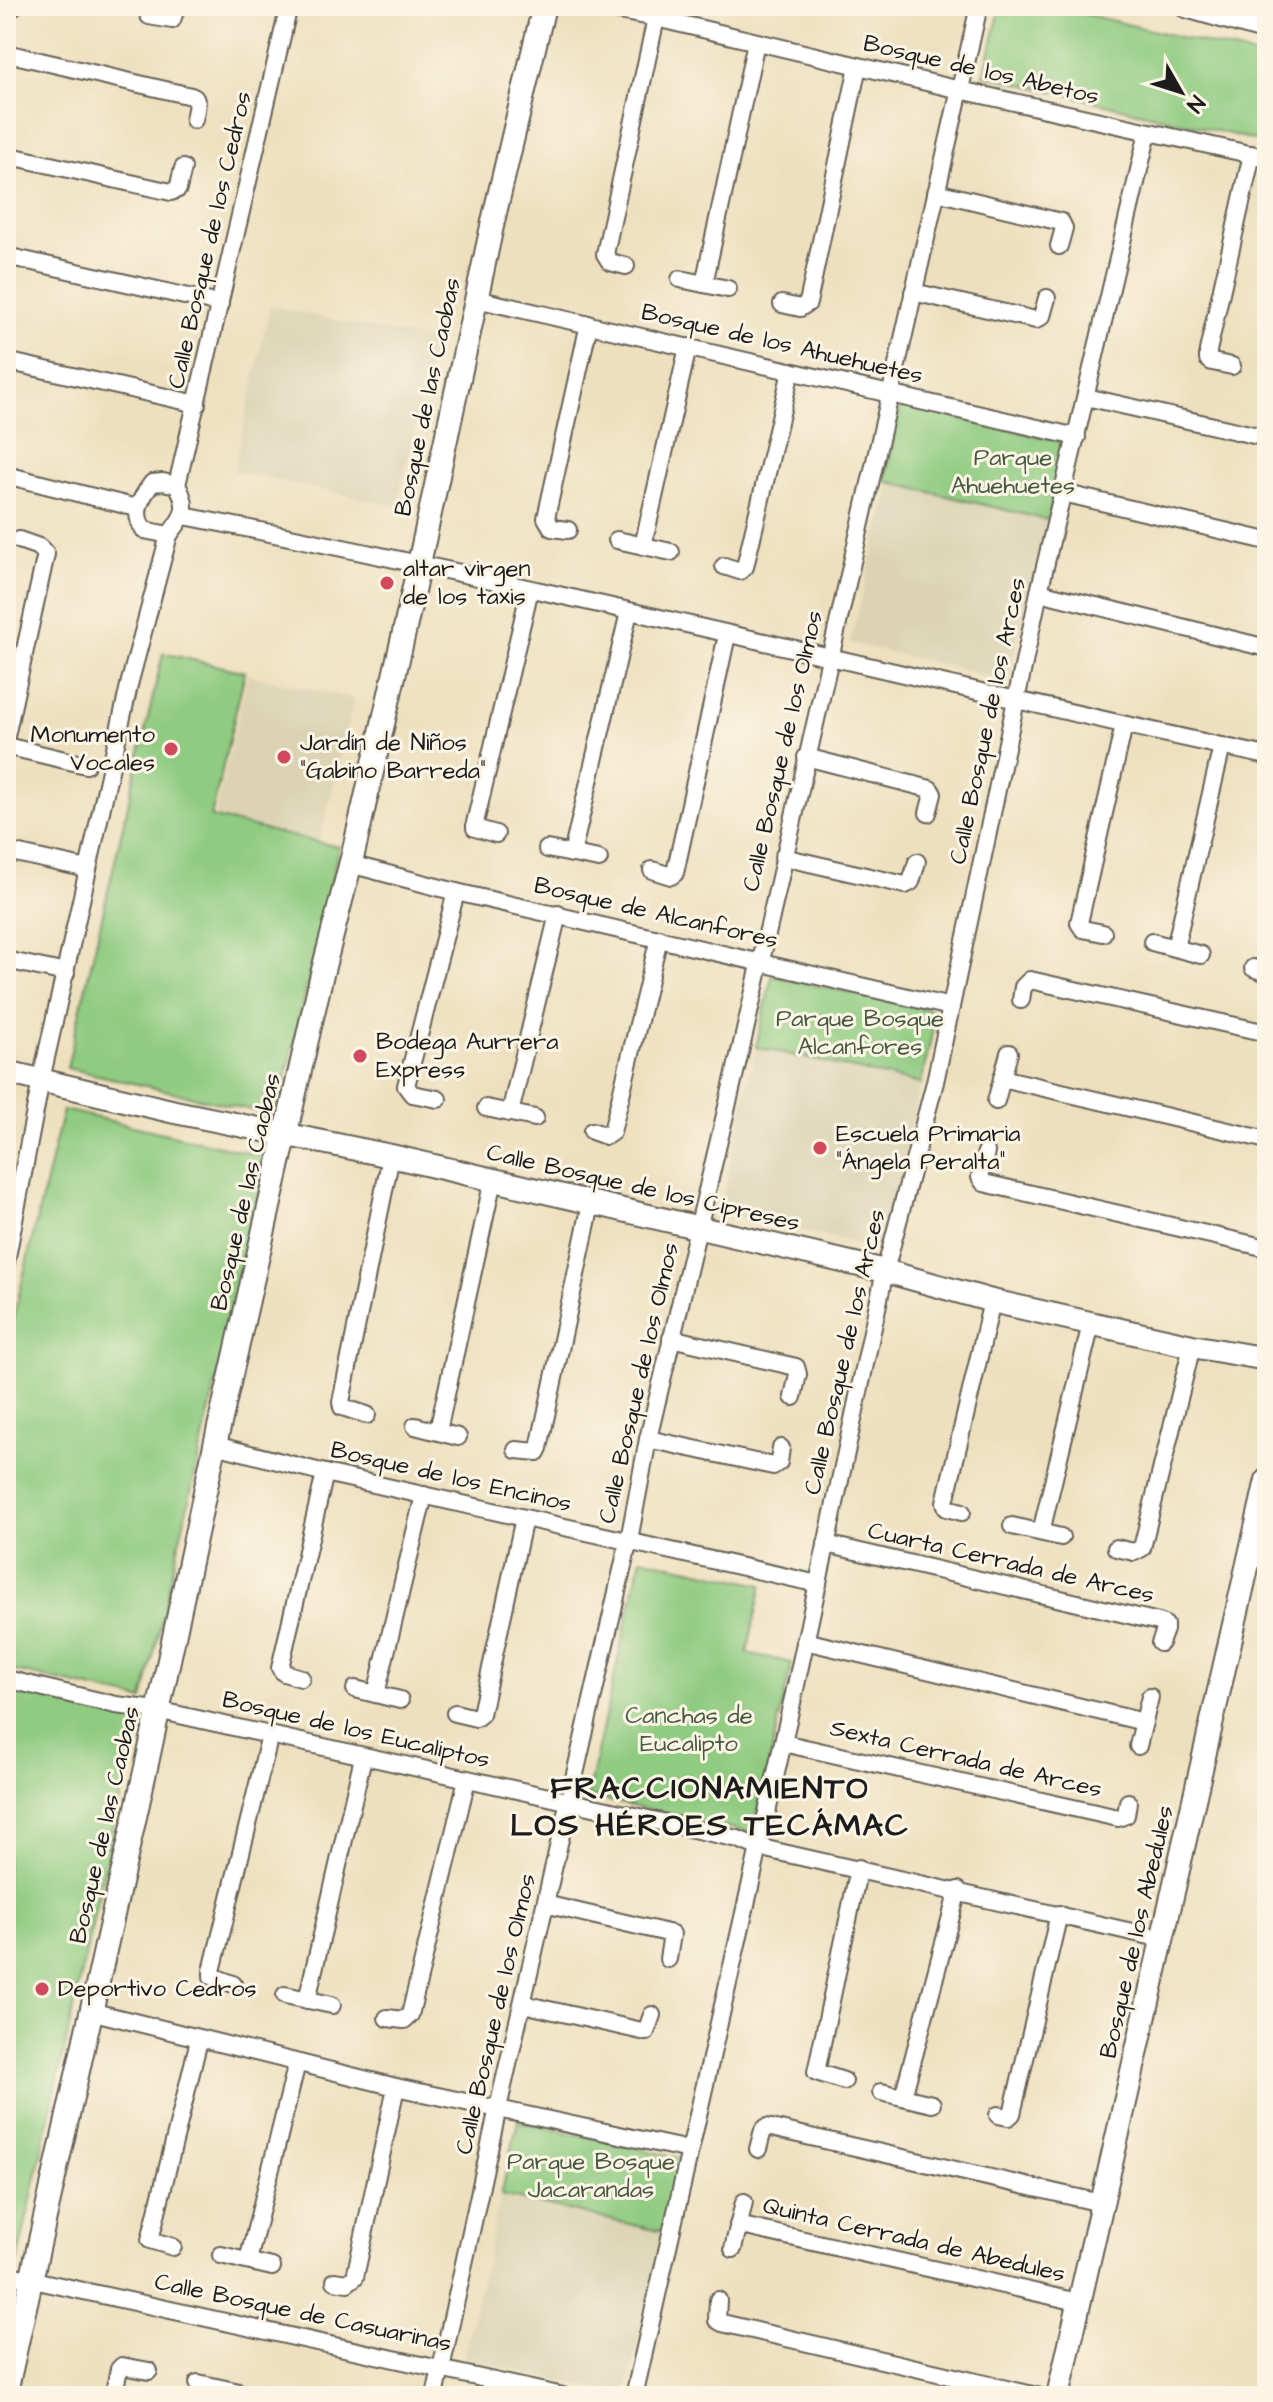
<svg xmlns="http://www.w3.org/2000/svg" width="1273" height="2402" font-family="'Architects Daughter',sans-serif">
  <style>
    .built { fill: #dbd3b4 }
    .green { fill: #8fcb80; stroke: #56744e; stroke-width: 2 }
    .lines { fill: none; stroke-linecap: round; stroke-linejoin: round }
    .street-casing { stroke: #666155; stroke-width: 20 }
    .secondary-casing { stroke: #666155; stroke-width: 26 }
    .street { stroke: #fff; stroke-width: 16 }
    .secondary { stroke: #fff; stroke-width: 22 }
    .poi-dot { fill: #d1495b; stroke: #fcf5e5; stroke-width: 3 }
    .labels { text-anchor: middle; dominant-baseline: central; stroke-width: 6; stroke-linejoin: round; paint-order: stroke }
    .street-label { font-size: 24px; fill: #1c1c1c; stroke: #fcf5e5 }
    .park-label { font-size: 24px; fill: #44593f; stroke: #fcf5e5 }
    .poi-label { font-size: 24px; fill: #1c1c1c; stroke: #fcf5e5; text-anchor: start }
    .district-label { font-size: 32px; font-weight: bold; letter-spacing: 2px; fill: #1c1c1c; stroke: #fcf5e5 }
  </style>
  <rect width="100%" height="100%" fill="#fcf5e5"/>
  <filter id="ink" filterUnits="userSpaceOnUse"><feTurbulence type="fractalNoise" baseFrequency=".0125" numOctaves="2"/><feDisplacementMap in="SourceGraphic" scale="16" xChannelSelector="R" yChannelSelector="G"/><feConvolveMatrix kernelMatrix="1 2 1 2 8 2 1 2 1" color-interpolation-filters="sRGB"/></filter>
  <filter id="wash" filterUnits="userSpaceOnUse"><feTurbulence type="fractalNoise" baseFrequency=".006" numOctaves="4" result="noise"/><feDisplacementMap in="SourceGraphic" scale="32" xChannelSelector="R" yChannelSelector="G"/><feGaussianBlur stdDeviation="1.8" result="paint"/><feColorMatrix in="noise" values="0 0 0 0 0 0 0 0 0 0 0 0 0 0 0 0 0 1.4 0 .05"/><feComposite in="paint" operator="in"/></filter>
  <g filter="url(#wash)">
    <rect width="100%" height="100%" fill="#eee0bf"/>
    <g class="built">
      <path d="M270,306L434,341L397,506L234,471Z"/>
      <path d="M890,483L1048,520L1008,681L850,643Z"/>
      <path d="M248,675L354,699L320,840L215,816Z"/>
      <path d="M756,1047L921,1084L884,1249L719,1212Z"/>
      <path d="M501,2195L664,2232L626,2396L463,2359Z"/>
    </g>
    <g class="green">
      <path d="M1001,6H1052L1267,58V143L984,75Z"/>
      <path d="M901,405L1067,443L1048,520L884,481Z"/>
      <path d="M163,653L245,672L211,817L339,847L277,1116L67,1068Z"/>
      <path d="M772,976L937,1011L921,1084L756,1047Z"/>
      <path d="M63,1110L268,1157L143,1700L6,1669V1349Z"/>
      <path d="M641,1558L762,1585L747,1653L792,1663L753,1833L587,1796Z"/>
      <path d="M6,1687L138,1718L17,2262L6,2260Z"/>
      <path d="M518,2121L681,2158L664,2232L501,2195Z"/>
    </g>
  </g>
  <g filter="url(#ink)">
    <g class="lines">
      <g class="street-casing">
        <g id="street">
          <path d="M592,6L656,18L960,90L1267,158"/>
          <path d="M6,14L14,6"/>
          <path d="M149,16L172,20L177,6"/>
          <path d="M6,53L191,96L195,98L197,104L194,120"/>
          <path d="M6,155L171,192L178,189L183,168"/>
          <path d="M936,192L1061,222L1064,228L1059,246"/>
          <path d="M6,256L220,304"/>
          <path d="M626,266L610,262L605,254L656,18"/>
          <path d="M680,279L728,289"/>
          <path d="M704,284L756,42"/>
          <path d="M913,292L1036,320L1042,316L1047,298"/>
          <path d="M476,299L1077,437"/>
          <path d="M782,304L800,308L808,303L858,66"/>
          <path d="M6,361L197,404"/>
          <path d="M1232,366L1212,362L1208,359V351L1252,154"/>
          <path d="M1086,397L1267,438"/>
          <path d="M6,475L137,508"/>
          <path d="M163,482L177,485C190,508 184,516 169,535L144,530C132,513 140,499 152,483Z"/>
          <path d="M177,485L289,6"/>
          <path d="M1063,493L1267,541"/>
          <path d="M184,516C547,586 905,678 1267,756"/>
          <path d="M568,530L552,528L546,518L589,324"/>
          <path d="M617,540L671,552"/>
          <path d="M643,546L688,347"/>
          <path d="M724,566L740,571L745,567L791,371"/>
          <path d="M1039,592L1267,648"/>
          <path d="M6,736L46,554L39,547L19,540"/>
          <path d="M6,746L86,765"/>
          <path d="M806,757L930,789L933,794L928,813"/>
          <path d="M496,834L475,828V823L530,589"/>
          <path d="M547,849L599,859"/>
          <path d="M6,851L88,869"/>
          <path d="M572,854L629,612"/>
          <path d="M783,857L905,885L911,882L917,862"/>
          <path d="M350,864L456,892L951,1007"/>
          <path d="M652,870L671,876L675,873L727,635"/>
          <path d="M1103,933L1083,929L1079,923L1124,725"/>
          <path d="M1152,942L1201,955"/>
          <path d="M1175,948L1222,746"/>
          <path d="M6,960L66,973"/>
          <path d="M1253,968L1267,973"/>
          <path d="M1021,1000L1023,987L1030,980L1267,1033"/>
          <path d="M1002,1078L1267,1140"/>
          <path d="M438,1099L412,1094L406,1086L456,892"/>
          <path d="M996,1101L1009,1053"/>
          <path d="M486,1108L535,1118"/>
          <path d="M510,1113L558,914"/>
          <path d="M592,1131L606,1136L612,1132L659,938"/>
          <path d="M986,1152L980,1177L984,1183L1267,1248"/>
          <path d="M6,1262L41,1080L130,681L169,535"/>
          <path d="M671,1338L796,1367L798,1374L793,1397"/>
          <path d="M367,1415L342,1407L341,1402L391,1156"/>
          <path d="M415,1426L458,1437"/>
          <path d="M438,1431L493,1180"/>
          <path d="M648,1439L773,1466L779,1462L781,1448"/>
          <path d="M215,1445L325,1473L818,1584"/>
          <path d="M516,1450L537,1452L539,1448L591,1204"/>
          <path d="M962,1512L947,1508L945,1502L992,1301"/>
          <path d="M1012,1526L1061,1537"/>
          <path d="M1041,1532L1091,1324"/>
          <path d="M826,1544L1159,1622L1165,1625V1630L1160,1643"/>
          <path d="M1116,1548L1134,1552L1142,1548L1192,1346"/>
          <path d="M805,1641L1144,1722"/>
          <path d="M301,1678L284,1673L280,1668L325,1473"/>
          <path d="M6,1679L116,1705L157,1710L738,1839L757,1847L1163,1939"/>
          <path d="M355,1689L400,1700"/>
          <path d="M376,1694L424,1495"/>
          <path d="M455,1713L476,1718L481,1714L524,1518"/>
          <path d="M783,1743L1118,1818L1126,1815L1128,1802"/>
          <path d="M1138,1746L1150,1697"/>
          <path d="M545,1904L672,1934L668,1959"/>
          <path d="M233,1984L212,1976V1971L270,1735"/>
          <path d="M285,1995L332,2005"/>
          <path d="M307,2000L363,1757"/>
          <path d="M523,2004L646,2032L652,2015"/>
          <path d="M90,2011L396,2087L689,2150"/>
          <path d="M387,2018L404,2020L410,2015L467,1779"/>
          <path d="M844,2081L816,2072L859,1868"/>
          <path d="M881,2092L932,2104"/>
          <path d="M903,2097L958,1890"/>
          <path d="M998,2115L1008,2117L1012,2114L1059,1914"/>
          <path d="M758,2149L763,2130L767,2127L1101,2203"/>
          <path d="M738,2225L1078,2302"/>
          <path d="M173,2247L150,2240L151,2236L199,2040"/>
          <path d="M733,2249L744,2202"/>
          <path d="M221,2255L272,2267"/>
          <path d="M248,2261L297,2063"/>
          <path d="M6,2274L563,2396"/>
          <path d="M335,2281L347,2283L355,2277L396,2087"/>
          <path d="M718,2300L717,2320L722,2323L1037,2396"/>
          <path d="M198,2383L239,2392"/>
          <path d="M113,2396L119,2369L122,2366L149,2371"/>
          <path d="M435,2396L498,2108L629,1540L648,1439L744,1035L979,6"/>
          <path d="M634,2396L796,1685L885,1271L935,1082L1039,592L1148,132"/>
        </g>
      </g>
      <g class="secondary-casing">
        <g id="secondary">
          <path d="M1186,6L1267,29"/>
          <path d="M6,1072L175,1112L391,1156L885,1271L992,1301L1192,1346L1267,1359"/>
          <path d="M6,2392L147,1763L215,1445L321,978L353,854L406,624L494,217L544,6"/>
          <path d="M1058,2396L1267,1480"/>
        </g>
      </g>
      <use href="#street" class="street"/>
      <use href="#secondary" class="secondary"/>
    </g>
  </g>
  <g class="poi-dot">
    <circle cx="387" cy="583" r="8"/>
    <circle cx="171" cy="749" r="8"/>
    <circle cx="284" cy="757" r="8"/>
    <circle cx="360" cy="1056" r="8"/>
    <circle cx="820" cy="1148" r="8"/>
    <circle cx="42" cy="1989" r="8"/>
  </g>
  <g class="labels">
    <g class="street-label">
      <text transform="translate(981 70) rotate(13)">Bosque de los Abetos</text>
      <text transform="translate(210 240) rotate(-77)">Calle Bosque de los Cedros</text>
      <text transform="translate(782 344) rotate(13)">Bosque de los Ahuehuetes</text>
      <text transform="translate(428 397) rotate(-78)">Bosque de las Caobas</text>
      <text transform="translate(988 721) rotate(-78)">Calle Bosque de los Arces</text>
      <text transform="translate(783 751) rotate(-77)">Calle Bosque de los Olmos</text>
      <text transform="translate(656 913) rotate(13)">Bosque de Alcanfores</text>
      <text transform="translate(643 1188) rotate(13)">Calle Bosque de los Cipreses</text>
      <text transform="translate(246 1192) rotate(-77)">Bosque de las Caobas</text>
      <text transform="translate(845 1352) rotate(-77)">Calle Bosque de los Arces</text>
      <text transform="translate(639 1383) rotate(-77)">Calle Bosque de los Olmos</text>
      <text transform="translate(451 1477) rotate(13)">Bosque de los Encinos</text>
      <text transform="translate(1011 1563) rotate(13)">Cuarta Cerrada de Arces</text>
      <text transform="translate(356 1730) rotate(13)">Bosque de los Eucaliptos</text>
      <text transform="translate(966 1759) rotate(13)">Sexta Cerrada de Arces</text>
      <text transform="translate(105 1825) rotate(-77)">Bosque de las Caobas</text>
      <text transform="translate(1137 1932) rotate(-77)">Bosque de los Abedules</text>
      <text transform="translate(496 2014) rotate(-77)">Calle Bosque de los Olmos</text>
      <text transform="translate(914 2240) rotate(13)">Quinta Cerrada de Abedules</text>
      <text transform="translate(303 2313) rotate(12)">Calle Bosque de Casuarinas</text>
    </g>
    <g class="park-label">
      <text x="1013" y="458">Parque<tspan x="1013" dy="28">Ahuehuetes</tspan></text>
      <text x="860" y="1019">Parque Bosque<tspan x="860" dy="28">Alcanfores</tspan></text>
      <text x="689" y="1716">Canchas de<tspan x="689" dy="28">Eucalipto</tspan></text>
      <text x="591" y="2162">Parque Bosque<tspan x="591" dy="28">Jacarandas</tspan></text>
    </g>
    <g class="poi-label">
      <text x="403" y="569">altar virgen<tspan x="403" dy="28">de los taxis</tspan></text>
      <text x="155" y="735" text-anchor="end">Monumento<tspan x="155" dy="28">Vocales</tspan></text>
      <text x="300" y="743">Jardín de Niños<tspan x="300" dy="28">"Gabino Barreda"</tspan></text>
      <text x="376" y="1042">Bodega Aurrera<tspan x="376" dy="28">Express</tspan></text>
      <text x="836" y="1134">Escuela Primaria<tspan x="836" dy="28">"Ángela Peralta"</tspan></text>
      <text x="58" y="1989">Deportivo Cedros</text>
    </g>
    <g class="district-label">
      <text x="710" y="1788">FRACCIONAMIENTO<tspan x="710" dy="37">LOS HÉROES TECÁMAC</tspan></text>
    </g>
  </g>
  <rect width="1273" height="2402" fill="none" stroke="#fcf5e5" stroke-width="32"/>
  <g transform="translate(1181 92) rotate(129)" stroke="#fcf5e5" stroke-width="6" paint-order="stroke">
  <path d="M0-6L14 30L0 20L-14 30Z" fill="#1c1c1c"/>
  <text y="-12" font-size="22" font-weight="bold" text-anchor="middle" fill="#1c1c1c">N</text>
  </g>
</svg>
